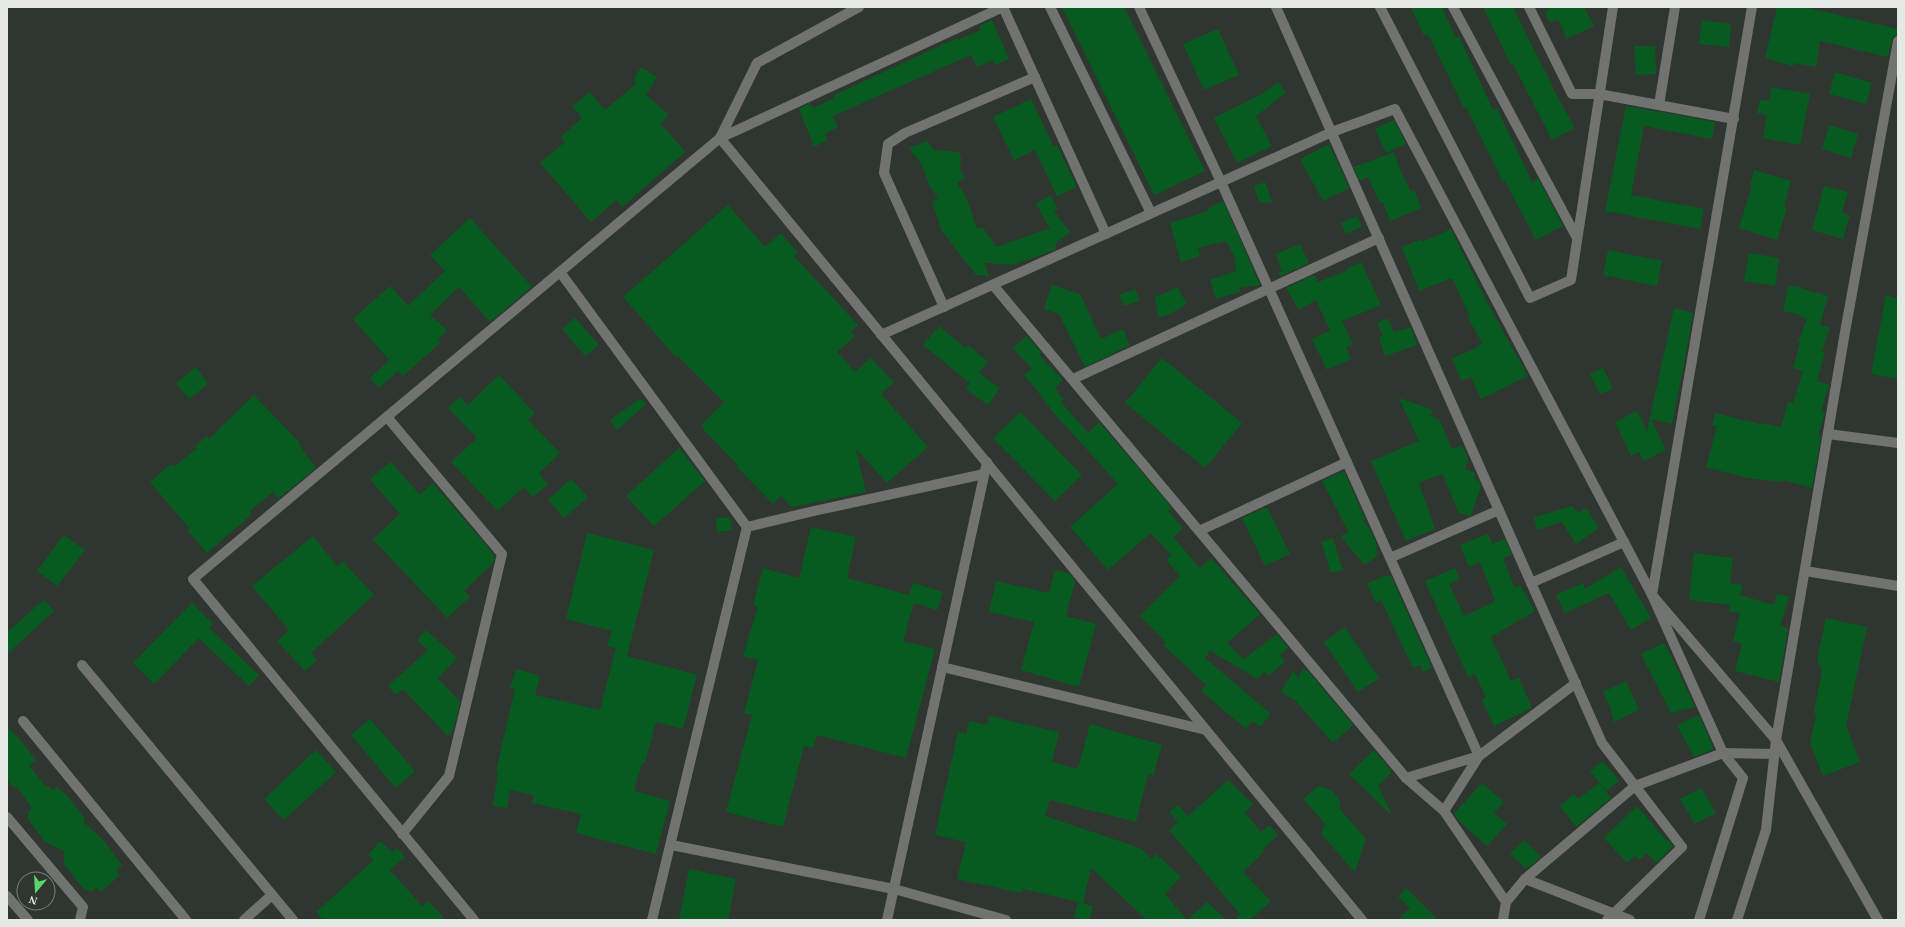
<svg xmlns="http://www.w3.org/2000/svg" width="1905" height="927" font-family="'Times New Roman',serif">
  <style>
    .building { fill: #085b20 }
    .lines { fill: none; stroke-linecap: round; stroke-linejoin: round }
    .minor { stroke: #707370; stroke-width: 10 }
  </style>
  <rect width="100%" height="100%" fill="#2e362f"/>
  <g class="building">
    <path d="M1062,7H1124L1205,171L1154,195Z"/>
    <path d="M1411,7H1442L1456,38L1459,36L1493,110L1497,108L1532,182L1538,178L1563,226L1536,240L1505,181L1503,182L1466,107L1464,108L1428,34L1424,36Z"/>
    <path d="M1483,7H1513L1541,64L1552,84L1551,85L1575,128L1552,140L1513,64L1511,65Z"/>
    <path d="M1552,7H1584L1594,26L1567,39L1558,19L1550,23L1545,12Z"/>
    <path d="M1777,7H1804L1898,29V35L1893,37L1892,39L1888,57L1820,41L1816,67L1794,63L1793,66L1765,58Z"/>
    <path d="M992,20L1009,59L995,65L993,60L977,67L971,55L833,116L838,127L825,134L827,140L814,147L799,109L810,103L813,108L835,98L834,95L957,38L958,40L981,30L979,26Z"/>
    <path d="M1702,20L1731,24L1729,47L1699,44Z"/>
    <path d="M1218,29L1239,75L1204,90L1183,44Z"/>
    <path d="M1634,46H1655L1656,74L1636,75Z"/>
    <path d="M641,67L657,77L646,95L668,114L661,124L685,152L622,207L616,200L591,222L540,163L565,142L561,137L582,118L572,106L590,92L605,110L637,83L633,81Z"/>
    <path d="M1835,72L1872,83L1866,104L1829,94Z"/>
    <path d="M1278,82L1286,93L1256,116L1272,146L1237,163L1214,118L1262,94Z"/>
    <path d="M1771,87L1810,94L1800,145L1763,138L1767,115L1757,113L1760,100L1769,101Z"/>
    <path d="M1031,99L1054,147L1057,145L1077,187L1057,196L1035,150L1014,160L993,117Z"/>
    <path d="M1626,106L1715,122L1712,139L1644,126L1631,195L1704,209L1700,229L1605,211Z"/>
    <path d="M1394,120L1406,144L1386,153L1375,129Z"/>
    <path d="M1829,125L1858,134L1851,158L1822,149Z"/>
    <path d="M927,141L934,150L959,152L961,158L960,170L965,177L957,183L965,195L977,228H983L997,247L1050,228L1036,204L1050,195L1058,209L1054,211L1070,232L1056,243L1055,250L1012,265L984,263L989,276L976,275L942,231L932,202L938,198L929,185L922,165L909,148Z"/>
    <path d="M1329,144L1349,188L1323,201L1300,159Z"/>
    <path d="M1394,152L1401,172L1411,192L1414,190L1421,208L1390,221L1383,202L1380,203L1368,177L1360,181L1354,167Z"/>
    <path d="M1754,170L1791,181L1784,207L1787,208L1777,240L1739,228L1752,185H1750Z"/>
    <path d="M1265,182L1272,203L1259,202L1254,186Z"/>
    <path d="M1824,186L1848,192L1842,213L1850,215L1843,239L1812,230Z"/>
    <path d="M1223,201L1260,285L1239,288L1240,292L1216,299L1210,280L1236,271L1235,258L1226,241L1198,248L1200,256L1181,262L1170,223L1208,211L1207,209Z"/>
    <path d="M728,205L765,247L781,233L798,253L794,256L858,325L851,332L855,336L837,352L855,372L870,358L894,382L881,394L928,447L887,483L856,449L866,492L792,507L781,496L773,504L737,467L738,465L704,430L702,424L724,402L678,356L676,357L623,297Z"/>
    <path d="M1357,216L1362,226L1346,234L1341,223Z"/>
    <path d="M470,218L532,287L490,322L459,287L430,315L447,330L438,340L440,343L403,376L398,371L379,388L370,378L389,360L353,319L390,286L408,306L445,271L430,255Z"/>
    <path d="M1451,229L1489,306L1528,376L1481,399L1471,377L1461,381L1452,358L1472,350L1482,343L1468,318L1470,317L1452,278L1419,291L1402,247L1421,239L1422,242Z"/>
    <path d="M1300,244L1309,263L1280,276L1278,272L1282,271L1276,254Z"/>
    <path d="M1608,250L1662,261L1657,286L1603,275Z"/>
    <path d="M1749,253L1779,258L1775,286L1744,281Z"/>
    <path d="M1361,262L1381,305L1342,321L1353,344L1346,347L1351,359L1327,370L1312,339L1330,331L1316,300L1299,310L1286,288L1314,275L1318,282L1347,271L1346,269Z"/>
    <path d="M1052,285L1080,294L1101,339L1123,329L1130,345L1085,367L1059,314L1044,309Z"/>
    <path d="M1788,286L1802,287V289L1828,296L1820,324L1830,328L1822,351L1825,352L1817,381L1829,385L1821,411L1825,412L1818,436L1821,437L1812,488L1783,480L1782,482L1747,478L1706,467L1717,426L1712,425L1715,413L1763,425V423L1781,427L1788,402L1793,403L1803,371L1793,368L1800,343L1798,342L1807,319L1800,317L1801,315L1783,311Z"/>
    <path d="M1177,287L1187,304L1168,315L1158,317L1155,296L1164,294Z"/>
    <path d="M1135,289L1140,300L1124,306L1119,295Z"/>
    <path d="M1886,295L1898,298V379L1871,374Z"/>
    <path d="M1674,308L1693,313L1684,365L1672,424L1651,419L1666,450L1643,461L1639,452L1631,456L1615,422L1637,411L1647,431Z"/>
    <path d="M575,318L599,345L585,356L562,329Z"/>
    <path d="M1388,318L1394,332L1411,327L1417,345L1385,356L1379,337L1383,336L1377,323Z"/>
    <path d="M939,326L965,348L968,345L988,362L979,373L1000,388L988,405L966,389L970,383L923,345Z"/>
    <path d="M1027,336L1042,353L1039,355L1063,380L1055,388L1064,400L1061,402L1088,433L1099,422L1172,508L1168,511L1183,528L1173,537L1200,568L1211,558L1260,614L1227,643L1244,659L1277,634L1288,648L1280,655L1285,662L1268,676L1265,671L1258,679L1210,651L1205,658L1271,714L1260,727L1253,721L1246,729L1201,691L1206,685L1163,645L1166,642L1140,616L1180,576L1166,560L1171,555L1151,533L1108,570L1070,527L1118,484L1054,413L1024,374L1032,369L1013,348Z"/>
    <path d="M1162,358L1242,423L1205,468L1125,403Z"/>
    <path d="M196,367L208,384L189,399L176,383Z"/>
    <path d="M1603,368L1613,389L1600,394L1590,374Z"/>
    <path d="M499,375L535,413L528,420L560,453L539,473L548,485L532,497L524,487L498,511L451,462L477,438L448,408L460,397L468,405Z"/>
    <path d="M254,395L301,444L299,445L316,468L278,499L273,492L249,512L251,515L207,553L188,531L190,529L150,482L171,464L174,467L197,448L195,446L207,436L209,439Z"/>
    <path d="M641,398L646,404L617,430L610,420Z"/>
    <path d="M1399,398L1433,410L1430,416L1439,419L1452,449L1462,445L1468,459L1465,469L1475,473L1474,479L1479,481L1481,486L1471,515L1469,516L1459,513L1442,474L1419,483L1435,529L1406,541L1371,461L1419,441Z"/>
    <path d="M1020,412L1082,475L1055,501L993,438Z"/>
    <path d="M679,448L705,481L654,526L626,496Z"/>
    <path d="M391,462L420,495L433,483L495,556L493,563L464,591L470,597L447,618L373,539L400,514L370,479Z"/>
    <path d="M1344,471L1365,519L1363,520L1369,528L1378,547L1375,550L1379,554L1365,565L1340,536L1349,533L1322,481Z"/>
    <path d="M571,479L588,497L564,518L548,500Z"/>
    <path d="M1573,506L1578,513L1586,508L1599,528L1576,544L1562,522L1537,530L1534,517Z"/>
    <path d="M1267,507L1290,554L1265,566L1242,518Z"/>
    <path d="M730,517L732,530L717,532L716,519Z"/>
    <path d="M811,527L856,537L847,578L909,595L913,583L943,592L937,610L914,603L903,641L935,649L906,758L817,735L813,748L804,746L783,827L726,812L752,715L744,713L758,660L743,656L758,607L753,605L763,568L799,578Z"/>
    <path d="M587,533L654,550L627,656L697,675L683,729L656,722L645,763H642L634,791L670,801L656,854L576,833L581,814L532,803L534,795L510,790L507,808L493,806L498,771H496L515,689L510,688L516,669L540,676L535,695L600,710L616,648L607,646L612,631L566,619Z"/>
    <path d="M1488,534L1492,544L1505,539L1512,555L1503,558L1515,588L1520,585L1535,611L1491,637L1511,681L1519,678L1532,708L1494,726L1482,700L1486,698L1475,674L1468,677L1425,581L1455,568L1460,579L1449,584L1464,616L1494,602V601L1495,600L1480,562L1469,567L1460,545Z"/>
    <path d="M64,535L85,550L57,586L37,571Z"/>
    <path d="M313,536L337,566L342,561L374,595L311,653L317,660L305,671L277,641L289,630L252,586Z"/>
    <path d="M1333,538L1343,570L1331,573L1321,542Z"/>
    <path d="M1694,553L1733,558L1730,583L1743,585L1740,595L1774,605L1777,594L1789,597L1780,626L1788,628L1779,682L1735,671L1742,643L1733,641L1740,613L1729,611L1730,605L1689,600Z"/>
    <path d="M1621,567L1651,618L1631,630L1609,593L1565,613L1556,595L1583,583L1585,589Z"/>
    <path d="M1055,570L1069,573L1075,581L1066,616L1096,624L1079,687L1021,670L1034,622L989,612L996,581L1049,593Z"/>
    <path d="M1384,576H1391L1432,668L1423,672L1420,665L1413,668L1381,600L1376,603L1367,584Z"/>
    <path d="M44,600L54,611L7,654V632Z"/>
    <path d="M192,603L213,624L209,628L259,675L249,686L199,638L154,684L133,663Z"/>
    <path d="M1826,618L1867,627L1846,726L1860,762L1823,776L1810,743L1816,717L1814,711L1822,672L1817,659Z"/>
    <path d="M1345,627L1379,678L1358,692L1324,642Z"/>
    <path d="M426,630L457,658L438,678L460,702L453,730L448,736L403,689L396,695L388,686L428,650L417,640Z"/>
    <path d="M1664,643L1680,675L1695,707L1671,713L1641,654Z"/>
    <path d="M1303,669L1308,671L1353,725L1333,743L1295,700L1281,692L1293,671L1298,678Z"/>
    <path d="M1626,681L1639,710L1614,722L1610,707L1603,692Z"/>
    <path d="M1699,715L1714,749L1694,757L1677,725Z"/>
    <path d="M989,716L1059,732L1052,762L1078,769L1090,724L1162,745L1153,776L1148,774L1136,822L1050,800L1045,816L1140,848L1152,859L1156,854L1181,877L1165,894L1187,920L1207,902L1227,920H1147L1091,868L1083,903L1023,889L1022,893L957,879L966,842L935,835L958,732L966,734L969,721L987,725Z"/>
    <path d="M370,719L415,771L396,788L351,735Z"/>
    <path d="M7,727L17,736L36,760L29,765L46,787L48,786L52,790L57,787L67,796L86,820L83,822L104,841L122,865L116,870L120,875L101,892L96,887L91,892L82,887L64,864V851L45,842L28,819V812L32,808L16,786L14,788L7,779Z"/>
    <path d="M316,750L336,772L284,820L264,799Z"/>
    <path d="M1374,750L1392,772L1378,786L1391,813L1390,814L1349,774Z"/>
    <path d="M1603,761L1619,781L1606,791L1590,771Z"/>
    <path d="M1228,780L1253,804L1245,813L1261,832L1269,825L1278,835L1262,850L1264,852L1243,872L1271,901L1250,920H1234L1240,914L1169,830L1178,822L1169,812L1178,805L1188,816Z"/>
    <path d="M1482,783L1504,802L1494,813L1507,824L1487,846L1457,819L1454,814Z"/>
    <path d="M1599,783L1611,798L1576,827L1560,806L1574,794L1578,799Z"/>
    <path d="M1319,786L1331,790L1341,802L1339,808L1366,839L1355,872L1321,834L1325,824L1303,799Z"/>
    <path d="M1701,788L1716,813L1695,824L1680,799Z"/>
    <path d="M1637,806L1666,840L1667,839L1673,846L1657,863L1647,853L1639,860L1635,856L1627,863L1604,838Z"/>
    <path d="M1524,840L1541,857L1526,869L1510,854Z"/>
    <path d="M380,841L392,852L397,848L405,857L390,870L422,906L428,901L446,920H323L316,912L374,860L368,855Z"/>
    <path d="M689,869L736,879L728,920H679Z"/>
    <path d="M1406,888L1438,920H1398L1410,908L1398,897Z"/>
    <path d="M1078,902L1093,906L1089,920L1074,918Z"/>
  </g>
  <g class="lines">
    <g class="minor">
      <path d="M859,7L757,63L720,138L1362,920"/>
      <path d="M1050,7L1151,213"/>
      <path d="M1139,7L1221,182L1479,756L1576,683"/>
      <path d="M1276,7L1602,743L1682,847L1607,920"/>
      <path d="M1380,7L1530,298L1571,280L1613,7"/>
      <path d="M1453,7L1577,238"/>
      <path d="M1529,7L1572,94H1599L1734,119"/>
      <path d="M1659,105L1675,7"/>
      <path d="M560,272L747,527L652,920"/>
      <path d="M993,285L1406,778L1444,811L1506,902L1503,920"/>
      <path d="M944,307L884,173L888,144L905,133L1035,77"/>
      <path d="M881,335L1332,132L1395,109L1652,595L1752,7"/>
      <path d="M1073,379L1379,238"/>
      <path d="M387,417L502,554L449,776L402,834"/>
      <path d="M1828,434L1898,443"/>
      <path d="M747,527L814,511L984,474"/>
      <path d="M1199,531L1347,462"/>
      <path d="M1390,558L1499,510"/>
      <path d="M1805,571L1898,586"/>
      <path d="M1531,583L1624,542"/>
      <path d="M82,665L293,920"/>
      <path d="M942,667L1206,730"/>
      <path d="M23,721L186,920"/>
      <path d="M1406,778L1479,756L1444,811"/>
      <path d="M7,817L83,907L80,920"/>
      <path d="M671,845L894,889L1006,920"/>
      <path d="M1525,879L1630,920"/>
      <path d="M7,896L28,920"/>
      <path d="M1506,902L1525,879L1635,786L1723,753L1775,754"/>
      <path d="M244,920L272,895"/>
      <path d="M474,920L193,579L720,138L1003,7L1106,234"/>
      <path d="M887,920L987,462"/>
      <path d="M1699,920L1743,778L1723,753L1652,595L1776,740L1878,920"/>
      <path d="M1737,920L1766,830L1776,740L1845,332L1898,41"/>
    </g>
  </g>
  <rect width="1905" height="927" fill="none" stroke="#e4e9e4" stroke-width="16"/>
  <g transform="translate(36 891) rotate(198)"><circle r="19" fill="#2e362f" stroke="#777e77"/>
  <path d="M0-3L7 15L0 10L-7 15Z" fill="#59d56f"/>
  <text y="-6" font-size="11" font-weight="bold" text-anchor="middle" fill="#e4e9e4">N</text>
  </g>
</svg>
